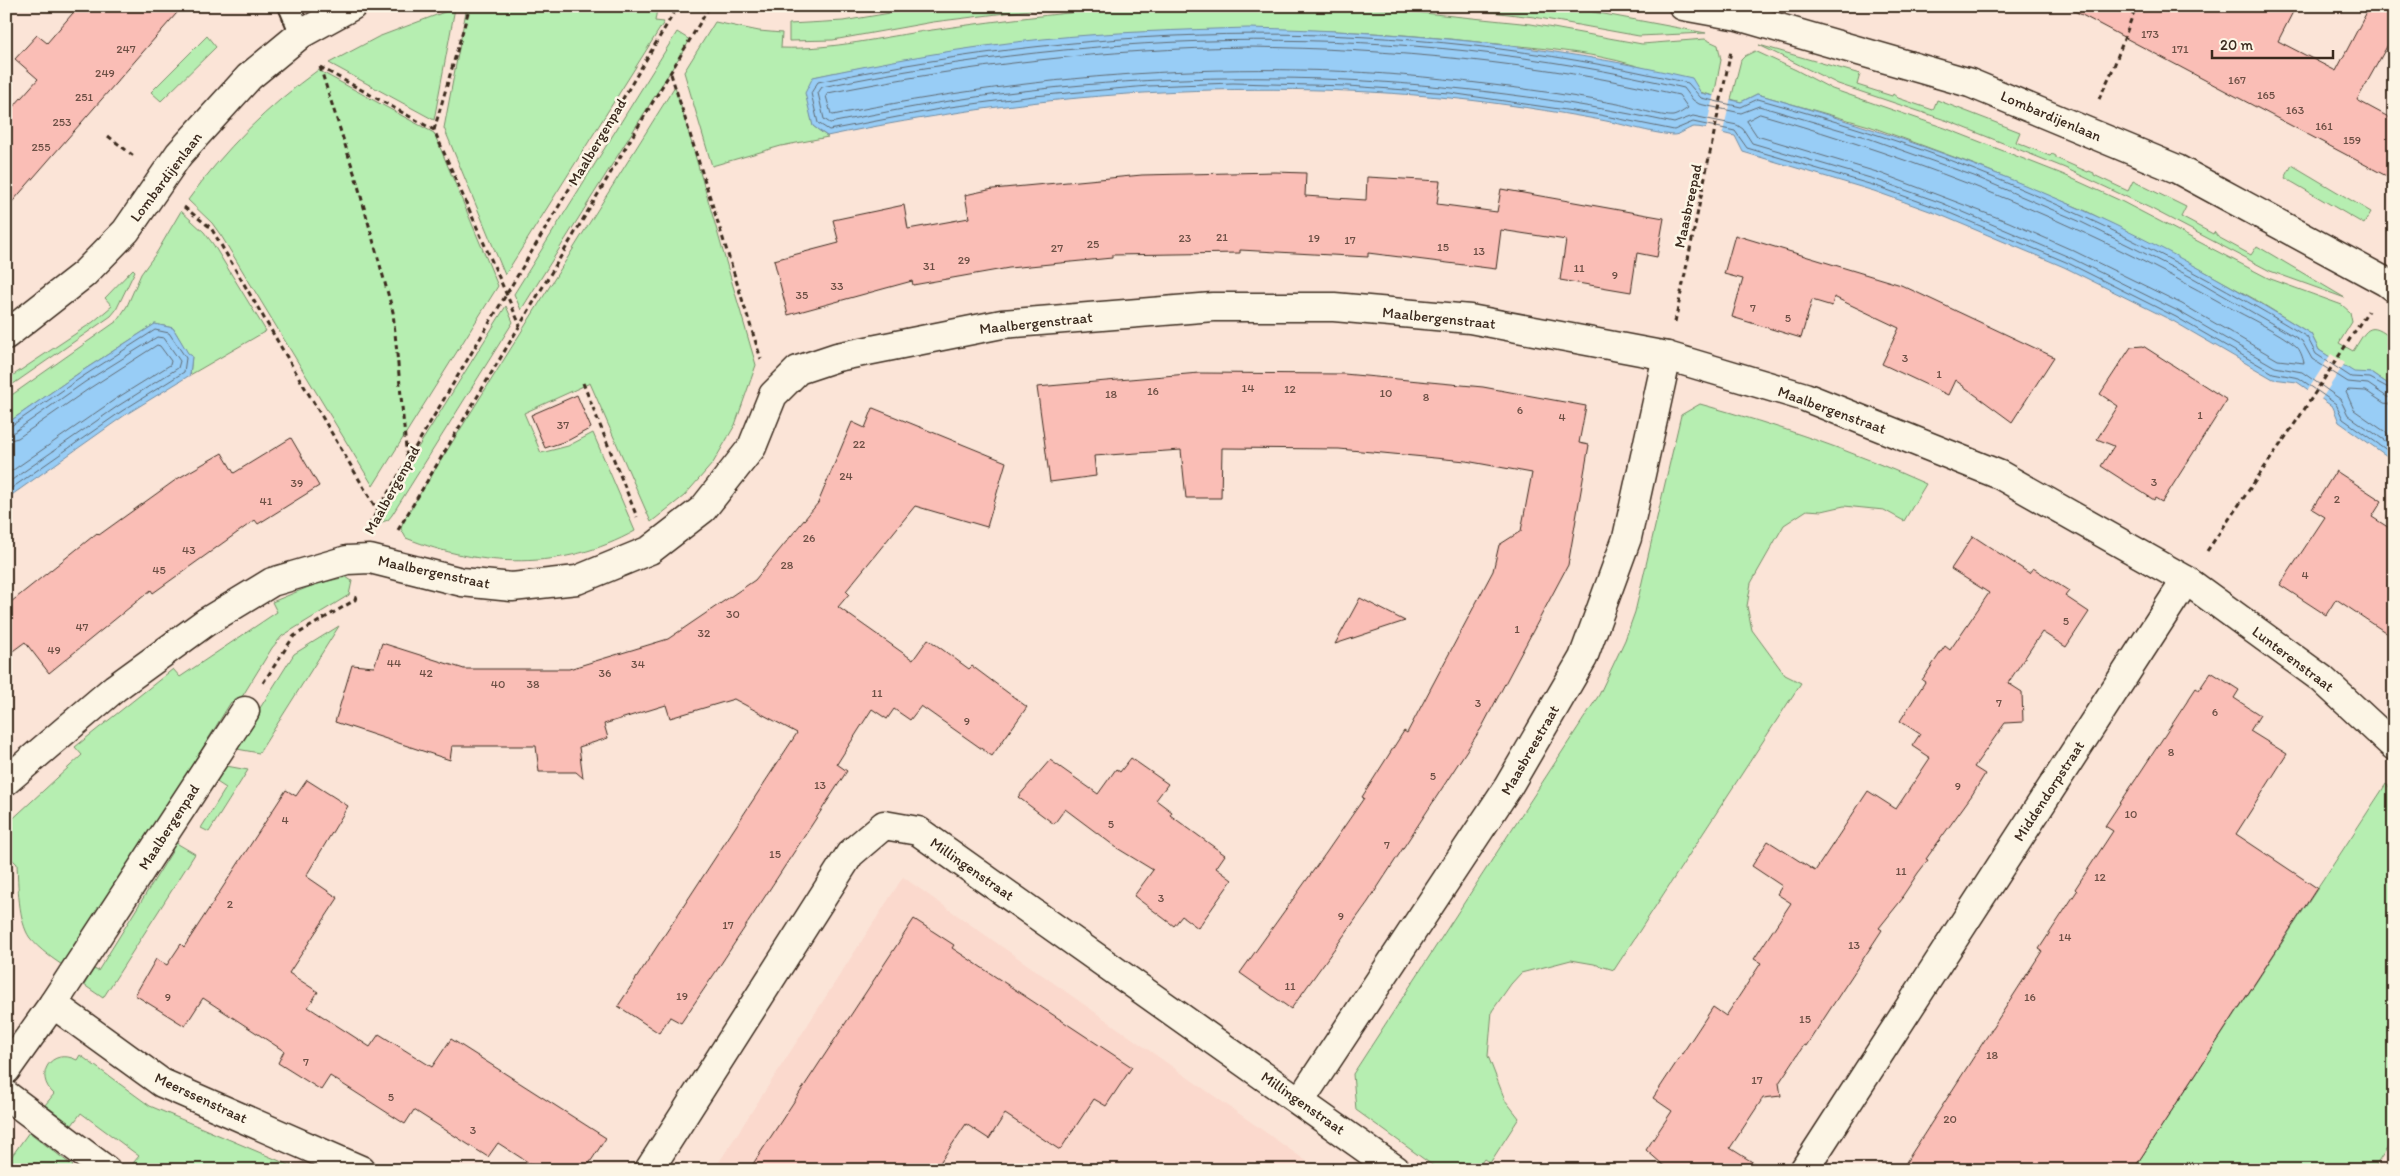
<svg xmlns="http://www.w3.org/2000/svg" width="2400" height="1176" font-family="Itim,sans-serif">
  <style>
    .built { fill: #fbd9cd }
    .green { fill: #b6eeb1; stroke: #788c68 }
    .water { fill: #98cdf6; stroke: #738ca0 }
    .pier { fill: #fbe4d7 }
    .lines { fill: none; stroke-linecap: round; stroke-linejoin: round }
    .shore { stroke: #606b74; stroke-width: 1 }
    .building { fill: #fabeb6; stroke: #3b2a1e }
    .lane-casing { stroke: #3b2a1e; stroke-width: 24 }
    .street-casing { stroke: #3b2a1e; stroke-width: 31 }
    .path { stroke: #3b2a1e; stroke-width: 3; stroke-dasharray: 5 4; stroke-linecap: butt }
    .lane { stroke: #fcf5e5; stroke-width: 20 }
    .street { stroke: #fcf5e5; stroke-width: 28 }
    .labels { text-anchor: middle; dominant-baseline: central; stroke-width: 5; stroke-linejoin: round; paint-order: stroke }
    .number-label { font-size: 12px; fill: #6b4f44 }
    .street-label { font-size: 15px; fill: #3b2a1e; stroke: #fcf5e5 }
  </style>
  <rect width="100%" height="100%" fill="#fbe4d7"/>
  <filter id="ink" filterUnits="userSpaceOnUse"><feTurbulence type="fractalNoise" baseFrequency=".02" numOctaves="2"/><feDisplacementMap in="SourceGraphic" scale="10" xChannelSelector="R" yChannelSelector="G"/><feConvolveMatrix kernelMatrix="1 2 1 2 8 2 1 2 1" color-interpolation-filters="sRGB"/></filter>
  <g filter="url(#ink)">
    <path class="built" d="M903,877L1319,1170H714Z"/>
    <g class="green">
      <path d="M467,6H643L657,9L655,21L664,22L505,275L444,128Z"/>
      <path d="M931,6H1062L933,22L833,40L789,41V24L843,21Z"/>
      <path d="M1159,6H1345L1385,9L1531,24L1642,44L1705,39L1718,45L1721,60L1714,96C1687,90 1663,73 1637,66C1586,50 1523,47 1469,41C1244,17 1035,31 814,77L807,96L813,126L828,137L781,146L712,166L684,72L715,22L759,31L782,33L781,48C833,50 881,37 932,30C1008,19 1083,10 1159,6Z"/>
      <path d="M1439,6H1561L1706,33L1639,36L1534,17Z"/>
      <path d="M455,8L434,120L329,63L378,37Z"/>
      <path d="M677,32L690,40L521,310L514,294Z"/>
      <path d="M207,36L216,47L161,101L151,92Z"/>
      <path d="M1759,45L1860,74L1857,85L1892,96L1893,94L1898,98L1933,110L1937,100L2020,132L2016,142L2050,156L2052,154L2056,156V158L2088,172L2089,171L2094,173V175L2128,191L2133,181L2186,207L2181,217L2213,234L2214,232L2218,237L2251,255L2257,246L2345,298L2270,271L2150,208L2065,168L1948,121L1838,84Z"/>
      <path d="M1755,51L1796,70L1832,89L1945,128L2062,174L2119,200L2268,278L2342,305L2350,312L2352,322L2339,343L2353,351C2366,332 2368,317 2394,341V388L2372,373H2354L2319,350L2311,334L2256,300L2200,269L2086,211L1978,166L1924,146L1869,126L1757,94L1741,102L1731,99L1741,60L1745,56Z"/>
      <path d="M318,70L434,133L498,286L373,486L222,237L212,223L188,200C225,149 267,107 318,70Z"/>
      <path d="M675,86L756,365L735,425L713,463L684,496L651,522L590,383L524,413L541,453L568,446L593,433L635,531C563,571 481,568 406,538L401,529L403,521Z"/>
      <path d="M2292,165L2371,212L2364,224L2285,178Z"/>
      <path d="M181,211L204,232L213,244L266,331L190,375L192,356L188,354L173,328L155,324L79,373L6,424V399L117,321L127,306L141,274L157,252Z"/>
      <path d="M133,269L135,271L116,310L111,316L6,389V380L93,322L112,306L105,298Z"/>
      <path d="M506,306L513,322L392,515L388,520L376,524L386,499Z"/>
      <path d="M1700,404C1777,425 1853,451 1926,484L1904,521L1884,510L1844,506L1822,511L1807,510L1784,525L1751,583L1747,606L1752,630L1785,675L1801,683L1614,970L1594,964L1571,960L1521,973L1511,984L1492,1011L1488,1056L1505,1100L1519,1118L1490,1163L1484,1159L1476,1170H1439L1356,1110L1353,1074L1599,695L1625,640L1635,612L1681,415Z"/>
      <path d="M346,577L352,581L349,595L282,636L272,648L237,705L231,702L67,968C54,960 39,949 30,938C18,922 18,883 17,864L6,853V825L82,755L75,747L173,669L180,677L277,612L272,602L316,584Z"/>
      <path d="M339,626L259,753L237,749L256,718L255,716L294,654Z"/>
      <path d="M221,765L248,770L209,832L201,828L226,788L212,779Z"/>
      <path d="M2386,784L2394,791V1138L2373,1170H2133Z"/>
      <path d="M173,841L195,854L103,998L84,985L94,969L98,971L173,850L169,848Z"/>
      <path d="M80,1055L150,1106L301,1170H131L129,1168L139,1156L81,1113L72,1125L45,1105L54,1094C33,1075 51,1047 77,1060Z"/>
      <path d="M29,1132L73,1166L70,1170H22L9,1160Z"/>
    </g>
    <g class="water">
      <path d="M1248,28C1398,31 1546,44 1692,78L1701,93L1741,102L1757,94C1869,126 1979,163 2085,211C2163,246 2238,289 2311,334L2319,350L2354,372L2372,373L2394,388V461L2339,422L2333,407L2297,382L2273,379L2173,321L2064,267L1938,214L1874,191L1743,152L1735,136C1722,134 1707,127 1694,127C1687,128 1681,135 1673,135C1649,133 1624,124 1601,120C1551,111 1501,103 1450,98C1241,78 1033,93 827,136L813,126L805,93L813,77C889,61 965,47 1043,39C1111,32 1180,30 1248,28Z"/>
      <path d="M155,324L173,328L188,353L192,356L190,375L125,415L6,499V424L79,373Z"/>
    </g>
    <g class="pier">
      <path d="M1714,93L1731,97L1722,136L1705,133Z"/>
      <path d="M2331,354L2345,363L2320,401L2306,393Z"/>
    </g>
    <g class="lines">
      <g class="shore">
        <path d="M1248,47C1393,49 1538,62 1679,95L1688,108C1685,110 1678,115 1673,116C1663,117 1630,107 1618,104C1574,96 1529,89 1485,84C1267,55 1047,72 833,115L831,114L826,96L828,93C967,65 1106,49 1248,47Z"/>
        <path d="M1760,114C1927,162 2076,221 2227,306C2247,317 2279,332 2296,346C2300,349 2303,358 2304,363L2278,360L2182,304L2072,250L2009,222L1880,173L1757,136L1747,121Z"/>
        <path d="M2394,391L2370,378L2351,377L2316,354L2307,337C2202,273 2092,216 1977,171C1906,142 1832,120 1758,99L1741,107L1701,98L1688,83C1400,15 1106,21 818,82L811,93L818,123L829,130L950,107L1034,96L1148,86L1233,83L1348,86L1450,93L1600,115L1674,130L1693,122L1735,131L1747,148L1876,186L1940,209L2066,262L2176,317L2273,373L2299,378L2336,404L2343,419L2394,455"/>
        <path d="M2394,398L2387,397L2368,384L2348,382L2312,359L2302,341L2195,279L2138,250L2081,222L1974,176L1865,137L1759,106L1741,113L1699,104L1693,100L1684,88C1401,21 1106,28 822,87L818,93L824,119L830,123C886,112 942,101 999,94C1224,65 1451,75 1674,123L1693,116L1737,125L1743,129L1752,143L1877,180L1942,203L2069,257L2178,311L2275,367L2302,372L2340,399L2348,415L2394,447"/>
        <path d="M2394,405L2384,403L2366,391L2348,390L2346,392L2354,410L2394,438"/>
        <path d="M6,427L11,426L82,377L155,330L169,333L186,358L184,372L122,411L6,492"/>
        <path d="M6,434L14,432L85,382L157,337L164,338L180,361L178,368L118,406L6,484"/>
        <path d="M6,441L18,438L90,388L157,345L160,346L171,361L170,365L114,400L6,475"/>
      </g>
    </g>
    <g class="building">
      <path d="M79,6H183L6,209V115L38,79L15,59L37,35L47,43Z"/>
      <path d="M2065,6H2296L2278,41L2336,71L2370,6H2394V34L2357,100L2394,120V180Z"/>
      <path d="M1275,172L1306,173L1305,196L1366,200L1367,177L1440,181L1437,204L1497,212L1501,189L1664,218L1657,257L1637,253L1631,292L1560,280L1566,240L1501,230L1496,269L1368,253V257L1240,250V253L1112,255V258L1009,268L913,285L912,281L788,315L774,260L839,243L833,220L904,205L908,229L969,218L965,195L993,189L1142,175Z"/>
      <path d="M1735,235L1901,285L2054,357L2012,422L1955,380L1948,395L1882,364L1899,328L1834,297L1832,306L1812,300L1801,338L1732,317L1743,279L1724,274Z"/>
      <path d="M2143,346L2227,400L2162,502L2155,498L2154,500L2101,466L2114,446L2097,439L2118,406L2100,394L2131,347Z"/>
      <path d="M1199,373L1344,374L1483,387L1586,406L1579,443L1589,445L1568,565L1482,727L1368,902L1291,1009L1240,973L1326,853L1364,798L1362,797L1404,731L1407,733L1493,571L1499,545L1521,531L1532,473L1466,461L1372,452L1339,449L1222,448L1221,498H1186L1181,450L1094,456L1096,476L1050,482L1037,387Z"/>
      <path d="M577,395L591,428L569,440L545,448L531,415Z"/>
      <path d="M873,408L1006,462L987,527L915,506L846,591L849,594L838,607L913,660L928,639L969,669L972,666L1027,707L992,756L921,706L910,720L894,709L887,719L872,709L837,764L847,771L715,973L681,1023L670,1017L659,1033L618,1006L797,733L734,699L670,718L666,705L604,724L608,738L579,747L583,778L576,772H539L536,746H452L450,760L335,722L352,665L374,667L382,643L464,669H569L668,639L755,580L818,503L852,422L865,428Z"/>
      <path d="M291,438L319,486L258,524L255,520L153,593L151,590L49,673L25,642L6,656V606L97,533L99,535L177,479L222,453L234,473Z"/>
      <path d="M2336,471L2382,501L2372,517L2394,531V638L2336,599L2326,615L2280,585L2325,517L2312,509Z"/>
      <path d="M1973,536L2029,573L2033,568L2069,591L2065,596L2089,612L2066,647L2042,632L2008,683L2022,692L2023,722L2005,723L1974,767L1985,774L1972,795L1926,859L1928,860L1918,873L1902,897L1903,898L1879,928L1882,930L1806,1046L1804,1045L1779,1083L1781,1096L1763,1098L1730,1148L1765,1170H1669L1646,1150L1672,1111L1653,1098L1713,1007L1726,1016L1761,963L1754,959L1791,903L1777,894L1782,886L1752,866L1768,841L1815,871L1868,791L1896,809L1930,758L1912,746L1920,734L1900,721L1925,682L1922,680L1945,646L1950,650L1989,593L1951,569Z"/>
      <path d="M1360,598L1405,621L1335,644Z"/>
      <path d="M2211,672L2239,690L2234,698L2260,715L2250,731L2287,754L2236,834L2317,888L2133,1170H1901L2042,951L2039,949L2077,891L2075,889L2113,831L2105,826L2196,688L2199,690Z"/>
      <path d="M1131,758L1168,784L1156,800L1172,812L1170,815L1225,855L1216,868L1232,880L1198,928L1182,916L1174,926L1134,896L1153,870L1117,848L1065,809L1054,824L1018,797L1050,760L1098,794L1116,769L1120,772Z"/>
      <path d="M307,780L348,806L306,876L338,898L289,973L318,992L308,1007L370,1047L379,1034L432,1067L451,1039L606,1138L585,1170H540L498,1143L488,1157L414,1110L405,1124L330,1076L321,1090L278,1063L284,1051L203,998L185,1026L135,995L156,959L167,965L181,944L184,947L286,790L296,796Z"/>
      <path d="M914,919L954,945L952,948L1132,1067L1106,1106L1094,1099L1060,1150L1005,1114L989,1139L966,1124L935,1170H749Z"/>
    </g>
    <g class="lines">
      <g class="lane-casing">
        <path id="lane" d="M289,6L301,34"/>
      </g>
      <g class="street-casing">
        <g id="street">
          <path d="M1683,6L1738,16L1970,83L2177,169L2386,282L2394,288"/>
          <path d="M6,335L84,274L126,231L179,154L249,77L301,34L352,6"/>
          <path d="M6,781L115,688L206,622L272,582L347,560L370,559L462,582L512,587L577,580L650,550L703,509L752,447L773,395L798,370L837,357L1002,324L1213,307H1334L1470,319L1667,356L1805,397L2000,475L2186,580L2322,679L2394,746"/>
          <path d="M53,1004L162,1083L361,1170"/>
          <path d="M6,1070L53,1004L245,711"/>
          <path d="M6,1095L106,1170"/>
          <path d="M1300,1101L1508,787L1583,658L1627,538L1667,356"/>
          <path d="M649,1170L850,854L884,825L918,831L1396,1170"/>
          <path d="M1804,1170L2186,580"/>
        </g>
      </g>
      <g class="path">
        <path d="M320,67L357,182L393,312L407,459"/>
        <path d="M320,67L434,130L520,325"/>
        <path d="M671,74L761,359"/>
        <path d="M2099,99L2113,69L2136,6"/>
        <path d="M434,130L470,6"/>
        <path d="M108,136L135,157"/>
        <path d="M184,207L211,228L377,510"/>
        <path d="M1675,322L1731,51"/>
        <path d="M583,383L637,517"/>
        <path d="M369,525L678,6"/>
        <path d="M398,530L710,6"/>
        <path d="M2207,551L2300,416L2368,311"/>
        <path d="M263,683L294,636L355,600L357,594"/>
      </g>
      <use href="#lane" class="lane"/>
      <use href="#street" class="street"/>
    </g>
  </g>
  <g class="labels">
    <g class="number-label">
      <text x="2150" y="34">173</text>
      <text x="126" y="49">247</text>
      <text x="2180" y="49">171</text>
      <text x="105" y="73">249</text>
      <text x="2237" y="80">167</text>
      <text x="2266" y="95">165</text>
      <text x="84" y="97">251</text>
      <text x="2295" y="110">163</text>
      <text x="62" y="122">253</text>
      <text x="2324" y="126">161</text>
      <text x="2352" y="140">159</text>
      <text x="41" y="147">255</text>
      <text x="1222" y="237">21</text>
      <text x="1185" y="238">23</text>
      <text x="1314" y="238">19</text>
      <text x="1350" y="240">17</text>
      <text x="1093" y="244">25</text>
      <text x="1443" y="247">15</text>
      <text x="1057" y="248">27</text>
      <text x="1479" y="251">13</text>
      <text x="964" y="260">29</text>
      <text x="929" y="266">31</text>
      <text x="1579" y="268">11</text>
      <text x="1615" y="275">9</text>
      <text x="837" y="286">33</text>
      <text x="802" y="295">35</text>
      <text x="1753" y="308">7</text>
      <text x="1788" y="318">5</text>
      <text x="1905" y="358">3</text>
      <text x="1939" y="374">1</text>
      <text x="1248" y="388">14</text>
      <text x="1290" y="389">12</text>
      <text x="1153" y="391">16</text>
      <text x="1386" y="393">10</text>
      <text x="1111" y="394">18</text>
      <text x="1426" y="397">8</text>
      <text x="1520" y="410">6</text>
      <text x="2200" y="415">1</text>
      <text x="1562" y="417">4</text>
      <text x="563" y="425">37</text>
      <text x="859" y="444">22</text>
      <text x="846" y="476">24</text>
      <text x="2154" y="482">3</text>
      <text x="297" y="483">39</text>
      <text x="2337" y="499">2</text>
      <text x="266" y="501">41</text>
      <text x="809" y="538">26</text>
      <text x="189" y="550">43</text>
      <text x="787" y="565">28</text>
      <text x="159" y="570">45</text>
      <text x="2305" y="575">4</text>
      <text x="733" y="614">30</text>
      <text x="2066" y="621">5</text>
      <text x="82" y="627">47</text>
      <text x="1517" y="629">1</text>
      <text x="704" y="633">32</text>
      <text x="54" y="650">49</text>
      <text x="394" y="663">44</text>
      <text x="638" y="664">34</text>
      <text x="426" y="673">42</text>
      <text x="605" y="673">36</text>
      <text x="498" y="684">40</text>
      <text x="533" y="684">38</text>
      <text x="877" y="693">11</text>
      <text x="1478" y="703">3</text>
      <text x="1999" y="703">7</text>
      <text x="2215" y="712">6</text>
      <text x="967" y="721">9</text>
      <text x="2171" y="752">8</text>
      <text x="1433" y="776">5</text>
      <text x="820" y="785">13</text>
      <text x="1958" y="786">9</text>
      <text x="2131" y="814">10</text>
      <text x="285" y="820">4</text>
      <text x="1111" y="824">5</text>
      <text x="1387" y="845">7</text>
      <text x="775" y="854">15</text>
      <text x="1901" y="871">11</text>
      <text x="2100" y="877">12</text>
      <text x="1161" y="898">3</text>
      <text x="230" y="904">2</text>
      <text x="1341" y="916">9</text>
      <text x="728" y="925">17</text>
      <text x="2065" y="937">14</text>
      <text x="1854" y="945">13</text>
      <text x="1290" y="986">11</text>
      <text x="682" y="996">19</text>
      <text x="168" y="997">9</text>
      <text x="2030" y="997">16</text>
      <text x="1805" y="1019">15</text>
      <text x="1992" y="1055">18</text>
      <text x="306" y="1062">7</text>
      <text x="1757" y="1080">17</text>
      <text x="391" y="1097">5</text>
      <text x="1950" y="1119">20</text>
      <text x="473" y="1130">3</text>
    </g>
    <g class="street-label">
      <text transform="translate(2051 116) rotate(23)">Lombardijenlaan</text>
      <text transform="translate(597 142) rotate(-59)">Maalbergenpad</text>
      <text transform="translate(166 177) rotate(-53)">Lombardijenlaan</text>
      <text transform="translate(1688 206) rotate(-78)">Maasbreepad</text>
      <text transform="translate(1439 318) rotate(6)">Maalbergenstraat</text>
      <text transform="translate(1036 323) rotate(-6)">Maalbergenstraat</text>
      <text transform="translate(1832 410) rotate(20)">Maalbergenstraat</text>
      <text transform="translate(392 490) rotate(-61)">Maalbergenpad</text>
      <text transform="translate(434 572) rotate(12)">Maalbergenstraat</text>
      <text transform="translate(2293 659) rotate(37)">Lunterenstraat</text>
      <text transform="translate(1530 750) rotate(-60)">Maasbreestraat</text>
      <text transform="translate(2049 791) rotate(-57)">Middendorpstraat</text>
      <text transform="translate(169 827) rotate(-57)">Maalbergenpad</text>
      <text transform="translate(972 869) rotate(35)">Millingenstraat</text>
      <text transform="translate(201 1098) rotate(25)">Meerssenstraat</text>
      <text transform="translate(1303 1103) rotate(35)">Millingenstraat</text>
    </g>
  </g>
  <rect width="2400" height="1176" fill="none" stroke="#fcf5e5" stroke-width="25"/>
  <rect x="12" y="12" width="2375" height="1151" fill="none" stroke="#3b2a1e" stroke-width="2" filter="url(#ink)"/>
  <path d="M2212 50v8h121v-8" fill="none" stroke="#3b2a1e" stroke-width="2.5"/>
  <text x="2220" y="50" font-size="15" fill="#3b2a1e" stroke="#fcf5e5" stroke-width="4" paint-order="stroke">20 m</text>
</svg>
